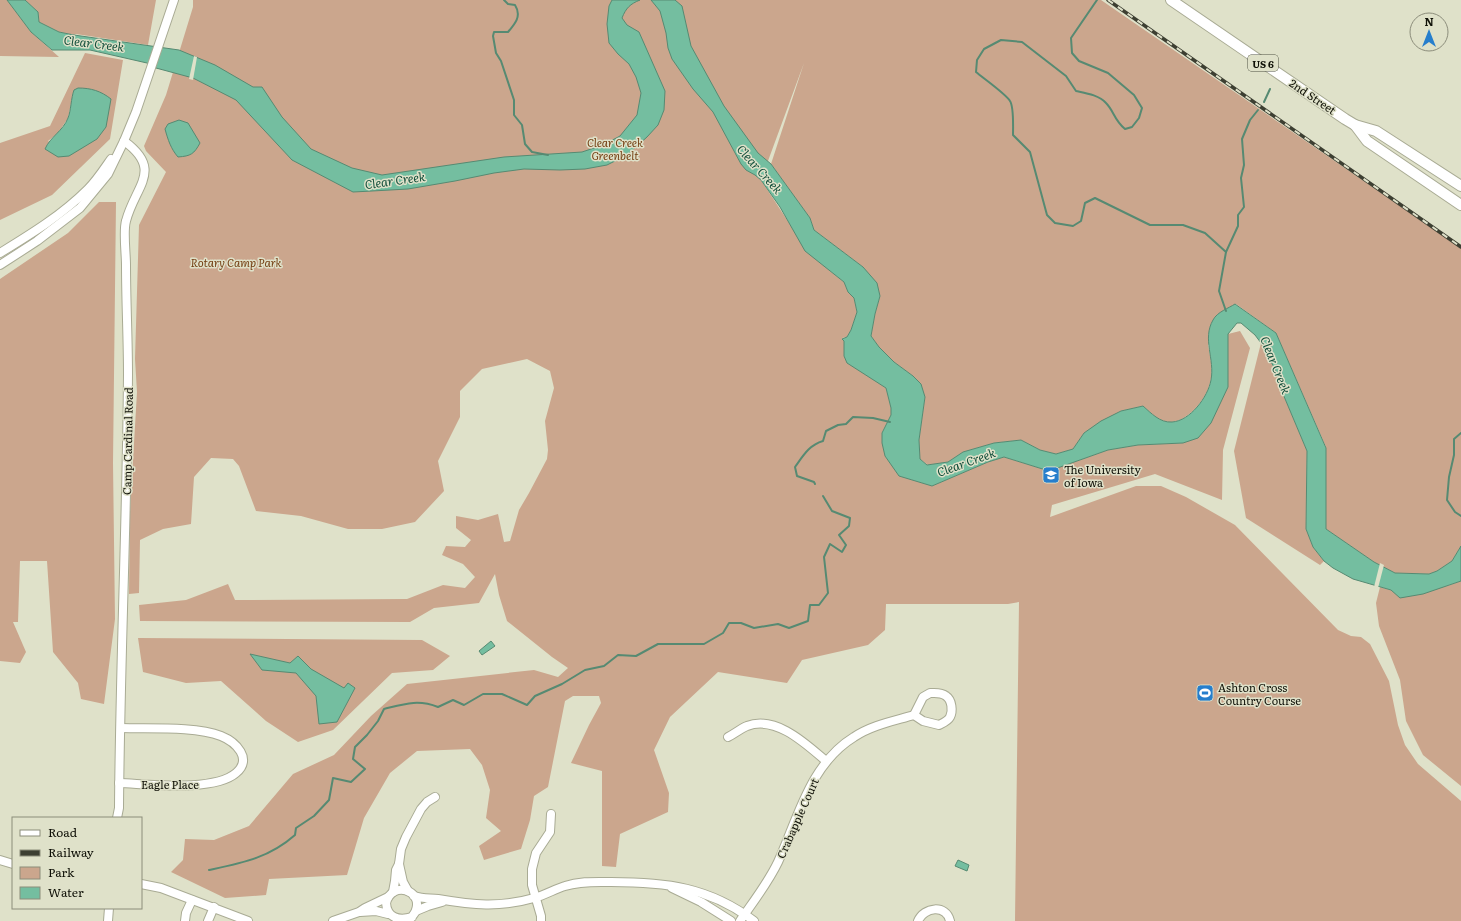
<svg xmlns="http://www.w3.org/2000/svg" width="1461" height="921" font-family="Literata,serif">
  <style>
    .green { fill: #cba68d; fill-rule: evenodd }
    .water { fill: #74bea0; stroke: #568a72 }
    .pier { fill: #dfe1c9 }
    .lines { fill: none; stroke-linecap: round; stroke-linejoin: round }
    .stream { stroke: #568a72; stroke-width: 2 }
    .minor-casing { stroke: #a9ab94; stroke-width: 10 }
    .major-casing { stroke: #a9ab94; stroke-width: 12 }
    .minor { stroke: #fff; stroke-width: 8 }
    .major { stroke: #fff; stroke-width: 10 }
    .rail-casing { stroke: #3d3f32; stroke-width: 3.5 }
    .rail { stroke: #dfe1c9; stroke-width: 2; stroke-dasharray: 6; stroke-linecap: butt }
    .labels { text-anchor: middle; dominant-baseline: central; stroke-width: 3; stroke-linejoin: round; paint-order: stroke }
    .shield { fill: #dfe1c9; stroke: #4d4f41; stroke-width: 1 }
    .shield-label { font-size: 10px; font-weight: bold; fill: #0f1007 }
    .street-label { font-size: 11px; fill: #0f1007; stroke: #dfe1c9 }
    .park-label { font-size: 11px; font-style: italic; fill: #733e11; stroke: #dfe1c9 }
    .poi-label { font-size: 11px; fill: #0f1007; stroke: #dfe1c9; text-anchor: start }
    .water-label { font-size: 12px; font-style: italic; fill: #124f3b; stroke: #dfe1c9 }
  </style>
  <rect width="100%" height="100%" fill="#dfe1c9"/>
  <g class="green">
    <path d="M0,0H7L31,32L59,57L0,56Z"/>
    <path d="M25,0H156L148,45L76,34L74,35L59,32L39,22L38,12Z"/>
    <path d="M193,0H1101L1461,248V546L1452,561L1437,571L1429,574L1395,573L1374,562L1326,529V447L1276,333L1236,304L1208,345C1210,356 1213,367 1211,378C1209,396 1190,420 1172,422C1160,423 1151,413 1143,406L1121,411L1084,433L1073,449L1056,454L1040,450L1021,440L994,443L963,452L948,462L928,465L920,459L919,440L925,397L913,376L894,362L879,347L871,336L875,314L880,296L863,267L814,230L810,218L771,164L804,63L761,180L793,229L829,270L844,282L848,292L854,298L857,312L851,330L847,337L842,338L844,341V356L886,388L891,408V415L882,433L885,456L900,476L932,486L988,462L1004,457L1049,471L1108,450L1138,445L1183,443L1228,387V334L1240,331L1250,348L1223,450L1222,500L1155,474L1052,505L1050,517L1136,486H1161L1186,497L1235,525L1338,630L1351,636L1361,637L1370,644L1389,681L1398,725L1405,745L1418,764L1461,801V921H1015L1019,602L1008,604H886L885,630L868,645L802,660L787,683L718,672L670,717L654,750L669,793L668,812L620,834L616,867L602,866V771L571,763L589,725L601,703L599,696H573L565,701L548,787L534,796L530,820L521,849L484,860L479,846L501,831L486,818L490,790L482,765L470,749L417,751L390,773L364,818L347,875L269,879L266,895L225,898L171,872L183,860L185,839L214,840L249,826L293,774L334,755L371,716L407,684L534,670L558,677L568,668L552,657L507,621L499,595L495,574L479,603L434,608L410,622L140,621L139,605L186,600L228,584L235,600L407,599L443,585L465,588L475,577L463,564L442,555L446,546L465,547L471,540L456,528V516L478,520L498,514L504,542L510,541L519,510L529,493L547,459L548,450L545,421L554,388L550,371L527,359L482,369L460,391V417L438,461L444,491L415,522L382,529H348L301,516L256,511L239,466L233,459L211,458L194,477L191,524L163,529L140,540L139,593L129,594L130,512L137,392L135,359L139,225L166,172L146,151L144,146L166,95L193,7Z"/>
    <path d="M85,53L123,60L110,139L52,195L0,220V143L50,126ZM74,90L69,156L48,141L58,133L68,118Z"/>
    <path d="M99,202H116L113,463L115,619L104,704L81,699L78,683L53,652L47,561H20L18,622H13L26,652L20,663L0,661V279L68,233Z"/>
    <path d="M1261,343L1277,374L1283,394L1307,451L1306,529L1313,547L1324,561L1320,565L1246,518L1234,451Z"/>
    <path d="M1461,581V786L1423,755L1406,721L1400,680L1379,626L1376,603L1380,587L1391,590L1447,586Z"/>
    <path d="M138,638L422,640L450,656L433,670L392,673L333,730L298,742L266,721L221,681L186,683L143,672Z"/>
  </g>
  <g class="water">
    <path d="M7,0H25L38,12L39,22L59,32L74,35L179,50L215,65L253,87H262L282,117L311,149L352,168L382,175L504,157L582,152L603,145L620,136L637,115L641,93L636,77L629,64L618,54L609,43L607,24L609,6L612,0H640C630,4 626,8 622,18L627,25L639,32L665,91L664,110L658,125L647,137L627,155L607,165L585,169L560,170L524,169L494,173L455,181L408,189L372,191L353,192L292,160L236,100L193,78L156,68L147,63L90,50H52L31,32Z"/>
    <path d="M651,0H675L682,6L691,46L724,106L758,153L771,164L810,218L814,230L863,267L877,283L880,296L875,314L871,336L879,347L894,362L913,376L921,384L925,397L919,440L920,459L927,465L948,462L963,452L994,443L1021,440L1040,450L1056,454L1073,449L1084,433L1101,421L1121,411L1143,406C1151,413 1160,423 1172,422C1190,421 1208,397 1211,380C1215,359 1202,339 1213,320C1217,312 1229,308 1235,304L1276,333L1326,448V529L1374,562L1395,573L1429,574L1437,571L1452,561L1461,546V581L1423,594L1400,598L1391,590L1353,579L1333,568L1324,561L1313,547L1306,529L1307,451L1283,394L1277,373L1261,343L1255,335L1241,323H1237L1228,334V387L1211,423L1198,438L1183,443L1138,445L1108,450L1049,471L1004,457L988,462L932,486L899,476L885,456L882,443V433L891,415V408L886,388L847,363L844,356V341L842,339L847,337L851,330L857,312L854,298L848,292L844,282L805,251L780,207L761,180L755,175L746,170L741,164L713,112L693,89L672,59L668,48L666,33L660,11Z"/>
    <path d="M78,88C91,88 101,91 111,99L106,127L97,139L69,156L58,157L45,149C50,137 63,131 68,118C71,111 71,98 74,90Z"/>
    <path d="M179,120L188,123L200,143C194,154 191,156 178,157C171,149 168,140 165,129L168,124Z"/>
    <path d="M491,641L495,646L482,655L479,651Z"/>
    <path d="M250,654L290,663L298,656L311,669L344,688L348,683L355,688L337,722L319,724L316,696L296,673L262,670Z"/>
    <path d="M958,860L969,865L967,871L955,866Z"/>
  </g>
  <g class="pier">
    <path d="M194,56L197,57L193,80L189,79Z"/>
    <path d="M1380,563L1384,565L1378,588L1374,587Z"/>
  </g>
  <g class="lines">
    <g class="stream">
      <path d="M504,0L508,4L515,5C522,16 515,24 508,32H494L493,36L496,53L501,61L514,100V115L522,125L525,144L532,152L548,155"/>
      <path d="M1097,0L1071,38L1072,53L1079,61L1108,73L1134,95L1142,108L1139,118L1132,127L1125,129C1114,120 1114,111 1106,103C1099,95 1085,93 1076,91L1066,76L1022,42L1001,40L984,49L977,60L976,72C983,78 1006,94 1010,101C1014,107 1013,128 1013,135L1030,152L1047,215L1055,223L1073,226L1081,221L1085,203L1095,198L1150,225H1183L1205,233L1226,252L1219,291L1226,311"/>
      <path d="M1264,102L1270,89"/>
      <path d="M1226,252L1238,226V215L1244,207L1241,178L1244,165L1242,139L1250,120L1258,110"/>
      <path d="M1461,433L1454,439V455L1449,477L1447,500L1455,512L1461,516"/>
      <path d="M815,484L814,482L797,476L795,467C803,456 809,445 823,441L826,431L838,425L846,424L853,417L873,418L890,422"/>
      <path d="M209,870C242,863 269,858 295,835L296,828L314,816L329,800L333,778L351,782L365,769L353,759L355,747L367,735L378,721L384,709C404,704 418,699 438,707L453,700L464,705L483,694H502L527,705L535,696L562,684L585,670L604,666L618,655L636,656L658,644H704L723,633L729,623H741L754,628L778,624L789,628L808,621L810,605H819L828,593L824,557L830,544L842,552L846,545L839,535L849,526L850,518L832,511L823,496"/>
    </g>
    <g class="minor-casing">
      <g id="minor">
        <path d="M0,253C31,234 62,215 88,189C97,180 104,169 111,159"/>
        <path d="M0,265L37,241L80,208L108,174L124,141L136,112L174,0"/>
        <path d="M930,693C935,693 941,692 946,696C952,700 953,711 950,717C948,721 943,723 939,725L923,721L914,715L923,697Z"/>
        <path d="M728,737C734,734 740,729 747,726C776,715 806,744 826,761"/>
        <path d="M119,783C149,784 214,792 236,773C253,759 236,742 221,736C195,726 149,729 121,728"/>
        <path d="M117,818L119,808C120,663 127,519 128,374C128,338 126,302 126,265C126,253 123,231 126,221C135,186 164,170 124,141"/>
        <path d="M0,860L13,864"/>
        <path d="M399,864L403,882L408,891"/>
        <path d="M141,884L161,888L248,921"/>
        <path d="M672,888L701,902L731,921"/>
        <path d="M393,892L395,881L396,870L399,864L401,849L406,837L421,809L427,802L435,797"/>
        <path d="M414,896C423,899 430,898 438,899C473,905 499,908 534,898C545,895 555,889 565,886C580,881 596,882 611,882C666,882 709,887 754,921"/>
        <path d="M416,911L428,906L442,902"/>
        <path d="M360,912L376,911L388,914"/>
        <path d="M108,921L109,908"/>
        <path d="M185,921L186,913L192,900"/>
        <path d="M208,921L214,907"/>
        <path d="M333,921L359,912L365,908L388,897"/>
        <path d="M409,921C411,917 415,914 416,910C423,890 392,880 386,903C387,918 399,921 412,917"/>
        <path d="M541,921V916L532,885V869L536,853L550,832L551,814"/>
        <path d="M740,921C753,902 768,883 778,862C798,818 810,764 854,737C872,725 894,721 914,715"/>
        <path d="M918,921C924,907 946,904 950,921"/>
      </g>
    </g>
    <g class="major-casing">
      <g id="major">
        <path d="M1171,0L1345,119L1355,125L1376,131L1461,186"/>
        <path d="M1355,125L1367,141L1461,205"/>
      </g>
    </g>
    <use href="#minor" class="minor"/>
    <use href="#major" class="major"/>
    <g class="rail-casing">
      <path id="rail" d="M1108,0L1461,247"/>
    </g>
    <use href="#rail" class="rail"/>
  </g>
  <defs>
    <g id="university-square" transform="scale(0.9)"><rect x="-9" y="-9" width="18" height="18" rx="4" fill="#267ecc" stroke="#dfe1c9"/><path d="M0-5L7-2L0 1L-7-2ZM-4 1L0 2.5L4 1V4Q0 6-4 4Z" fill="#fff"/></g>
    <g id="stadium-square" transform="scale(0.9)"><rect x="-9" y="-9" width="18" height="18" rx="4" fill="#267ecc" stroke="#dfe1c9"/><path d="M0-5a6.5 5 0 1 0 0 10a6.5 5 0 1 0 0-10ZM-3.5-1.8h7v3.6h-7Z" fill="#fff"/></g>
  </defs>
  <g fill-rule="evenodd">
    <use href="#university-square" x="1051" y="475"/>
    <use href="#stadium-square" x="1205" y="693"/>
  </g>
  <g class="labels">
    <rect class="shield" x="1248" y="55" width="30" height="16" rx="3"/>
    <g class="shield-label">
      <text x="1263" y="63">US 6</text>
    </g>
    <g class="street-label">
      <text transform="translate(1313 96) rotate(34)">2nd Street</text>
      <text transform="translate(127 441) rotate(-89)">Camp Cardinal Road</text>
      <text x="170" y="784">Eagle Place</text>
      <text transform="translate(797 818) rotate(-66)">Crabapple Court</text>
    </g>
    <g class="park-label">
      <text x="615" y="142">Clear Creek<tspan x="615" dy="13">Greenbelt</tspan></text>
      <text x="236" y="262">Rotary Camp Park</text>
    </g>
    <g class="poi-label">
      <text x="1064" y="469">The University<tspan x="1064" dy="13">of Iowa</tspan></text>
      <text x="1218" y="687">Ashton Cross<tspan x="1218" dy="13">Country Course</tspan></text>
    </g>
    <g class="water-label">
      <text transform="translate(94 43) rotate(7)">Clear Creek</text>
      <text transform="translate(760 169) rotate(48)">Clear Creek</text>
      <text transform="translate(395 180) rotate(-8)">Clear Creek</text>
      <text transform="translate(1276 365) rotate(68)">Clear Creek</text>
      <text transform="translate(966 462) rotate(-20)">Clear Creek</text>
    </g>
  </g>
  <rect x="12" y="817" width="130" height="92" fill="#dfe1c9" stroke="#8c8d7b"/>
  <rect x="20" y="830" width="20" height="6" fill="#ffffff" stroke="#8c8d7b"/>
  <text x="48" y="837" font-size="12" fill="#0f1007">Road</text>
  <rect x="20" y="850" width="20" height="6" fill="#3d3f32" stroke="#8c8d7b"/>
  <text x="48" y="857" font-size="12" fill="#0f1007">Railway</text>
  <rect x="20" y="867" width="20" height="12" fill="#cba68d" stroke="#8c8d7b"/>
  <text x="48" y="877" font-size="12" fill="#0f1007">Park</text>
  <rect x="20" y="887" width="20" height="12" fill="#74bea0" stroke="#8c8d7b"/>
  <text x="48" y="897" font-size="12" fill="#0f1007">Water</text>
  <g transform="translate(1429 32)"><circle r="19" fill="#dfe1c9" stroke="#8c8d7b"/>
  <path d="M0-3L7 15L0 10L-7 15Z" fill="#267ecc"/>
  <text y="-6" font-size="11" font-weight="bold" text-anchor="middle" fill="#0f1007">N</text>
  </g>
</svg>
